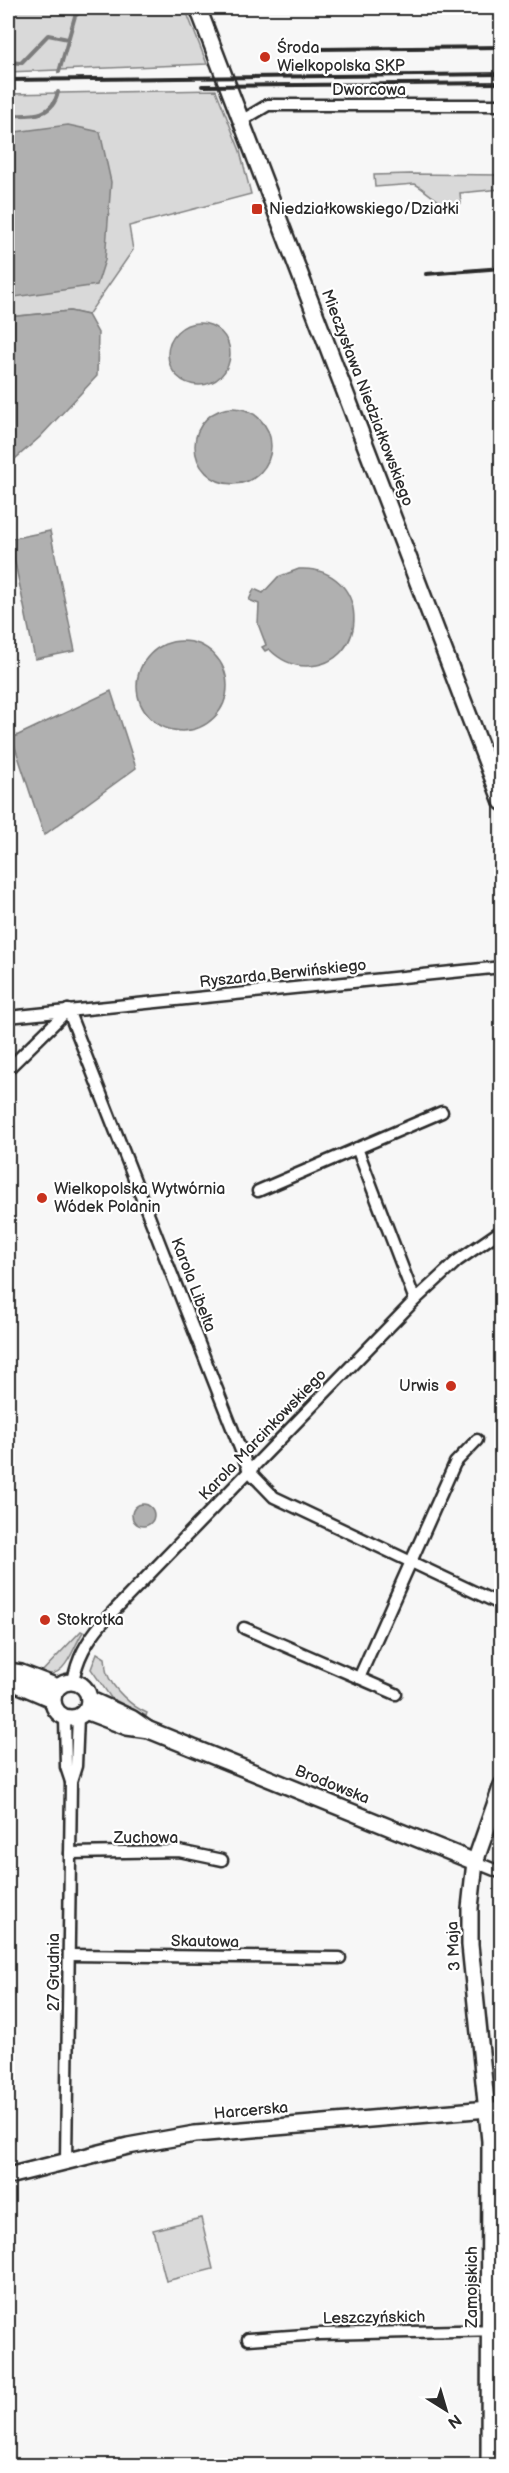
<svg xmlns="http://www.w3.org/2000/svg" width="509" height="2473" font-family="'Balsamiq Sans',sans-serif">
  <style>
    .green { fill: #d9d9d9; stroke: #828282; stroke-width: 1.5 }
    .water { fill: #b0b0b0; stroke: #7b7b7b; stroke-width: 1.5 }
    .lines { fill: none; stroke-linecap: round; stroke-linejoin: round }
    .stream { stroke: #7b7b7b; stroke-width: 4 }
    .street-casing { stroke: #2b2b2b; stroke-width: 15 }
    .secondary-casing { stroke: #2b2b2b; stroke-width: 20 }
    .street { stroke: #fff; stroke-width: 10 }
    .secondary { stroke: #fff; stroke-width: 15 }
    .rail { stroke: #2b2b2b; stroke-width: 4 }
    .poi-dot { fill: #c8321e; stroke: #fff; stroke-width: 2 }
    .labels { text-anchor: middle; dominant-baseline: central; stroke-width: 4.5; stroke-linejoin: round; paint-order: stroke }
    .poi-label { font-size: 16px; fill: #2b2b2b; stroke: #fff; text-anchor: start }
    .street-label { font-size: 16px; fill: #2b2b2b; stroke: #fff }
  </style>
  <rect width="100%" height="100%" fill="#f7f7f7"/>
  <filter id="ink" filterUnits="userSpaceOnUse"><feTurbulence type="fractalNoise" baseFrequency=".0167" numOctaves="2"/><feDisplacementMap in="SourceGraphic" scale="12" xChannelSelector="R" yChannelSelector="G"/><feConvolveMatrix kernelMatrix="1 2 1 2 8 2 1 2 1" color-interpolation-filters="sRGB"/></filter>
  <g filter="url(#ink)">
    <g class="green">
      <path d="M8,8H185L207,64L8,72Z"/>
      <path d="M216,90L240,151L251,194L129,226L133,250L88,315L70,311L8,317V94Z"/>
      <path d="M410,174L501,175V189L460,193L461,203C437,207 434,195 415,184L375,187L374,175Z"/>
      <path d="M81,1631L83,1632C70,1652 68,1678 39,1675Z"/>
      <path d="M97,1653L105,1658C106,1663 105,1669 107,1673C112,1688 132,1707 147,1713L146,1716L111,1698L91,1669Z"/>
      <path d="M201,2218L213,2269L166,2281L153,2230Z"/>
    </g>
    <g class="water">
      <path d="M68,125L100,132L111,182L105,260L97,285L8,298V133Z"/>
      <path d="M70,311L88,315L98,333L97,376L40,437L8,465V317Z"/>
      <circle cx="199" cy="354" r="31"/>
      <circle cx="233" cy="446" r="38"/>
      <path d="M50,531L75,651L35,659L10,539Z"/>
      <path d="M299,569C370,565 372,666 306,666C291,666 279,659 269,649L265,651L262,647L266,645L258,624L259,604L249,600L254,589L263,593L278,577Z"/>
      <circle cx="182" cy="686" r="45"/>
      <path d="M111,691L136,768L44,835L12,738Z"/>
      <circle cx="143" cy="1515" r="11"/>
    </g>
    <g class="lines">
      <g class="stream">
        <path d="M8,62L21,63L48,35L68,39"/>
        <path d="M59,72L75,16L85,8"/>
        <path d="M8,115C29,115 52,119 58,92"/>
      </g>
      <g class="street-casing">
        <g id="street">
          <path d="M241,121L268,105H502"/>
          <path d="M68,1010L249,1471L274,1497L502,1605"/>
          <path d="M8,1017L502,967"/>
          <path d="M8,1069L68,1010"/>
          <path d="M357,1148L415,1300"/>
          <path d="M258,1191L442,1112"/>
          <path d="M244,1628L396,1694"/>
          <path d="M359,1678L455,1463L477,1440"/>
          <path d="M73,1682C77,1658 87,1641 102,1623L415,1300L457,1261L502,1230"/>
          <path d="M65,1717L66,1767L71,1782L66,2162"/>
          <path d="M71,1782L76,1766L78,1716"/>
          <path d="M70,1853L179,1851L222,1860"/>
          <path d="M475,1862L502,1873"/>
          <path d="M69,1955L340,1958"/>
          <path d="M488,2109L502,2108"/>
          <path d="M248,2339L319,2334L502,2330"/>
        </g>
      </g>
      <g class="secondary-casing">
        <g id="secondary">
          <path d="M198,8L502,802"/>
          <path d="M8,1671L21,1673L58,1687"/>
          <path d="M8,1677L17,1684L52,1699"/>
          <circle cx="71" cy="1700" r="18"/>
          <path d="M89,1699L131,1718L147,1729"/>
          <path d="M85,1711L127,1727L149,1730L475,1862"/>
          <path d="M8,2176L128,2146L195,2134L488,2109"/>
          <path d="M489,2466L490,2141L470,1945V1908L475,1862L502,1785"/>
        </g>
      </g>
      <use href="#street" class="street"/>
      <use href="#secondary" class="secondary"/>
      <g class="rail">
        <path d="M320,49L502,47"/>
        <path d="M8,80L502,74"/>
        <path d="M202,86L502,83"/>
        <path d="M426,274L502,268"/>
      </g>
    </g>
  </g>
  <g class="poi-dot">
    <circle cx="265" cy="57" r="6"/>
    <rect x="251" y="203" width="12" height="12" rx="3"/>
    <circle cx="42" cy="1198" r="6"/>
    <circle cx="451" cy="1386" r="6"/>
    <circle cx="45" cy="1620" r="6"/>
  </g>
  <g class="labels">
    <g class="poi-label">
      <text x="277" y="48">Środa<tspan x="277" dy="18">Wielkopolska SKP</tspan></text>
      <text x="269" y="209">Niedziałkowskiego/Działki</text>
      <text x="54" y="1189">Wielkopolska Wytwórnia<tspan x="54" dy="18">Wódek Polanin</tspan></text>
      <text x="439" y="1386" text-anchor="end">Urwis</text>
      <text x="57" y="1620">Stokrotka</text>
    </g>
    <g class="street-label">
      <text x="369" y="90">Dworcowa</text>
      <text transform="translate(367 398) rotate(69)">Mieczysława Niedziałkowskiego</text>
      <text transform="translate(283 974) rotate(-6)">Ryszarda Berwińskiego</text>
      <text transform="translate(193 1285) rotate(69)">Karola Libelta</text>
      <text transform="translate(263 1435) rotate(-46)">Karola Marcinkowskiego</text>
      <text transform="translate(332 1785) rotate(22)">Brodowska</text>
      <text x="146" y="1838">Zuchowa</text>
      <text transform="translate(205 1942) rotate(1)">Skautowa</text>
      <text transform="translate(454 1946) rotate(-93)">3 Maja</text>
      <text transform="translate(54 1972) rotate(-90)">27 Grudnia</text>
      <text transform="translate(251 2111) rotate(-5)">Harcerska</text>
      <text transform="translate(472 2287) rotate(-90)">Zamojskich</text>
      <text transform="translate(374 2318) rotate(-1)">Leszczyńskich</text>
    </g>
  </g>
  <rect width="509" height="2473" fill="none" stroke="#fff" stroke-width="30"/>
  <rect x="15" y="15" width="479" height="2443" fill="none" stroke="#2b2b2b" stroke-width="2" filter="url(#ink)"/>
  <g transform="translate(446 2410) rotate(143)" stroke="#ffffff" stroke-width="4.5" paint-order="stroke">
  <path d="M0-4.5L10 22L0 15L-10 22Z" fill="#2b2b2b"/>
  <text y="-9" font-size="16" font-weight="bold" text-anchor="middle" fill="#2b2b2b">N</text>
  </g>
</svg>
